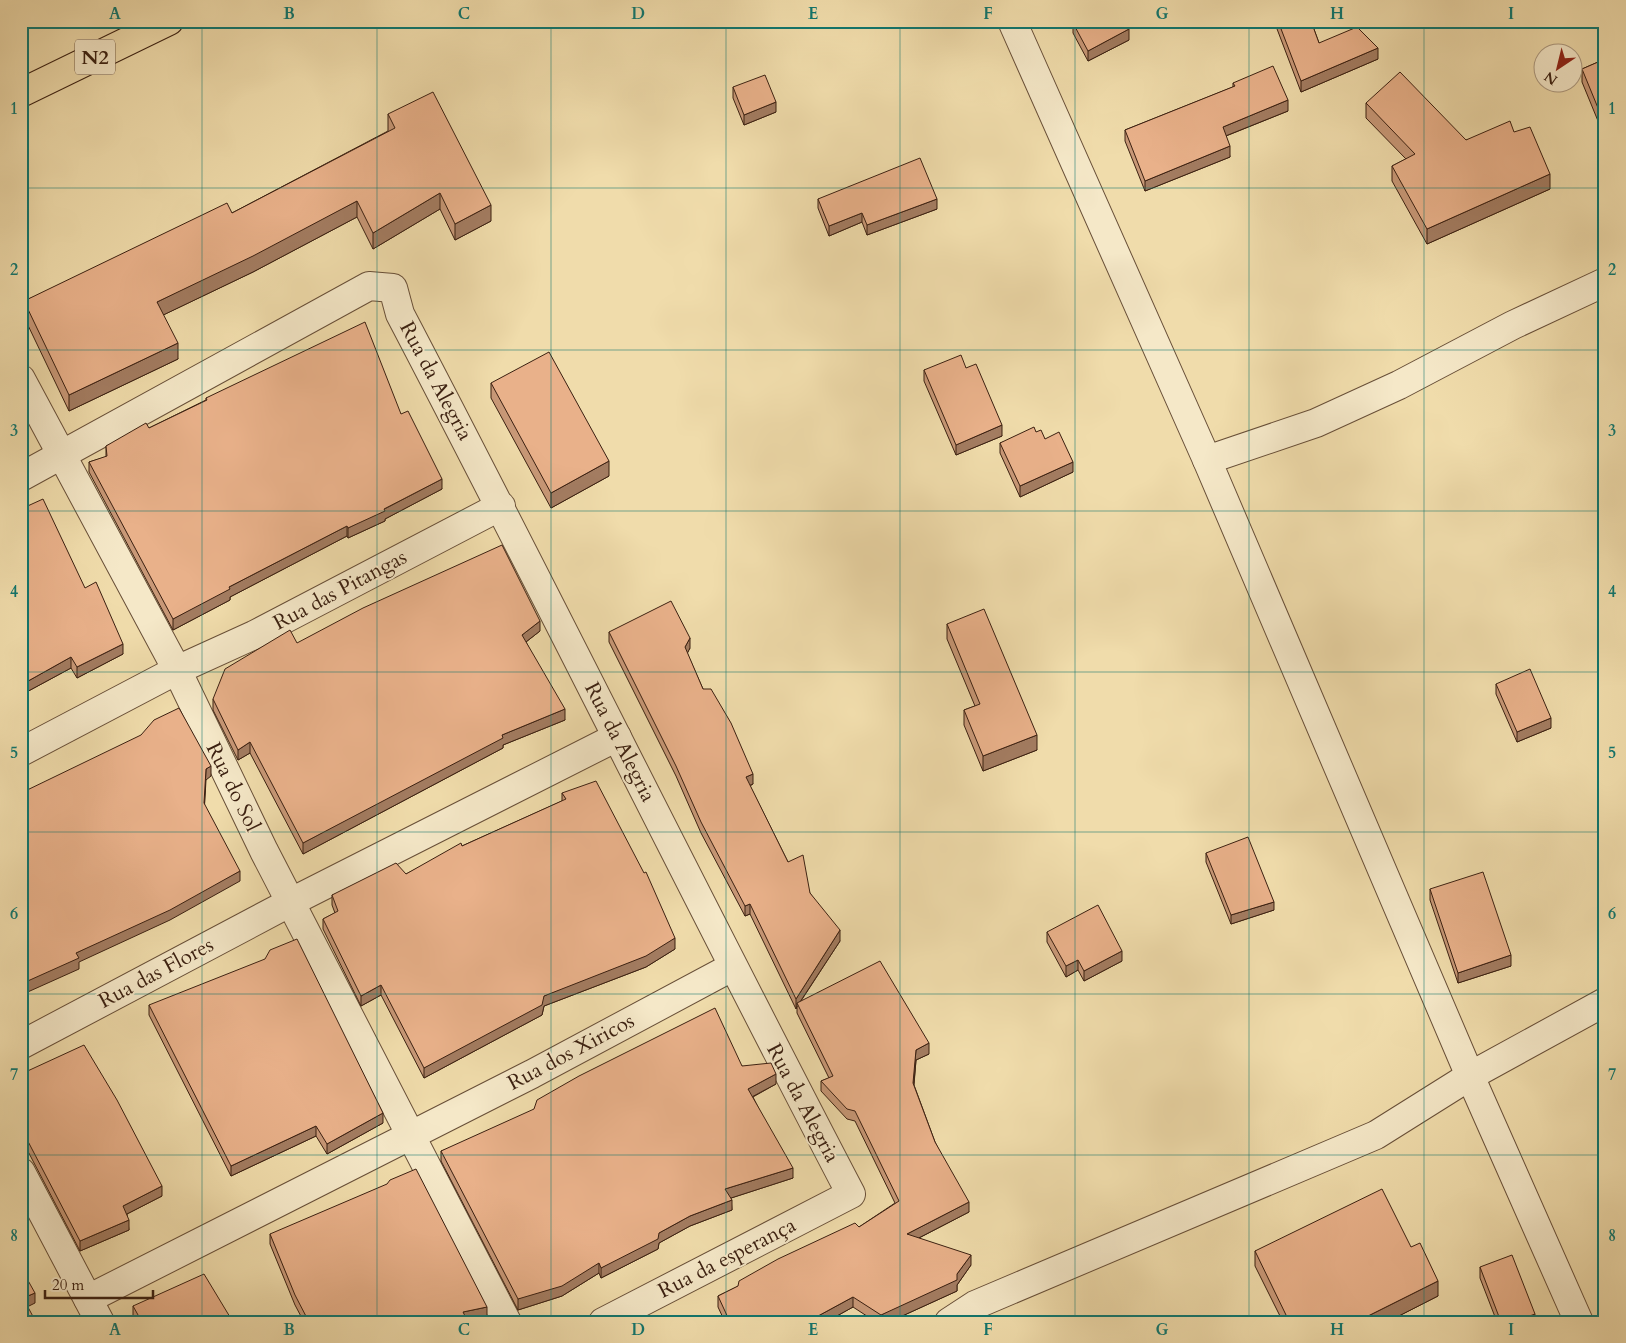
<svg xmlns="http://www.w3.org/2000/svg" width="1626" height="1343" font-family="Cardo,serif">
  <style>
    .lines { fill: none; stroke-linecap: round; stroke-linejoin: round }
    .minor-casing { stroke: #684f38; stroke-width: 30 }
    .primary-casing { stroke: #3b2011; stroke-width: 30 }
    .minor { stroke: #f5e8c8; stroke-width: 28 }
    .primary { stroke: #f0dcab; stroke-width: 28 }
    .wall { fill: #c89877; stroke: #3b2011 }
    .shaded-wall { fill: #a37c61; stroke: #3b2011 }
    .building { fill: #e9b18a; stroke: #3b2011 }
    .grid { fill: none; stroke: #0f766e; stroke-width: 1; stroke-opacity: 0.55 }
    .labels { text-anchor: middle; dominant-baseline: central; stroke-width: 4; stroke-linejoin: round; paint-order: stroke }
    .shield { fill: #f5e8c8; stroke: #735c48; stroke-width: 1 }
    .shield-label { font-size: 20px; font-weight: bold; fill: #3b2011 }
    .street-label { font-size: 21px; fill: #3b2011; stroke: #f5e8c8 }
    .neatline { fill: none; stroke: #0f766e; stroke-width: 2 }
    .grid-label { font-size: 16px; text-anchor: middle; font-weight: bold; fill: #0f766e }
  </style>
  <rect width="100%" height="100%" fill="#f0dcab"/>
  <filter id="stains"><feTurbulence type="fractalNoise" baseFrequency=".004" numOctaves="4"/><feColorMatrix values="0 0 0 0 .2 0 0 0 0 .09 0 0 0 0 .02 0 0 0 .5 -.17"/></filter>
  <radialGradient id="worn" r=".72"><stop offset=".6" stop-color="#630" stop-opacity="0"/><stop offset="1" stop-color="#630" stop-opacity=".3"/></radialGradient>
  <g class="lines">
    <g class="minor-casing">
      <g id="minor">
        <path d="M1012,21L1207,460L1470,1076L1579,1322"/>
        <path d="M21,379L177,670L264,851L507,1322"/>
        <path d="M1207,460L1316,423L1399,385L1513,325L1605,282"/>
        <path d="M21,477L369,286L393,288L400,314C553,606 698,902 851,1194L603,1322"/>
        <path d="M21,752L177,670L254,635L501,506"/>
        <path d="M21,1045L291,902L617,737"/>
        <path d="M21,1172L100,1322"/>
        <path d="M88,1299L532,1074L732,967"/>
        <path d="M949,1322L975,1305L1376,1135L1470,1076L1605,1002"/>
      </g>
    </g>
    <g class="primary-casing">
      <path id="primary" d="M21,93L169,21"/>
    </g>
    <use href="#minor" class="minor"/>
    <use href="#primary" class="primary"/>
  </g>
  <g class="wall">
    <path d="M1274,21H1311L1319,43L1378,59L1301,92Z"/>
    <path d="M1073,23L1129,40L1088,61L1073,33Z"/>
    <path d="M1605,59V138L1582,82V69Z"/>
    <path d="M1233,83L1288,111L1226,136L1230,157L1145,191L1125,141V130L1233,87Z"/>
    <path d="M733,87L776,112L744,125L733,98Z"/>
    <path d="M1366,103L1466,140L1514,132L1550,189L1427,244L1392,181V166L1406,159L1366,118Z"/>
    <path d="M388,114L491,221L455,240L440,209L373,249L357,217L253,272L163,315L178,359L69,411L24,317V301L232,213L388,131Z"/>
    <path d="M818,199L937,209L867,235L862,222L829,236L818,208Z"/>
    <path d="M966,368L1002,436L956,455L924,381V370Z"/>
    <path d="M491,383L609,476L551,508L491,398Z"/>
    <path d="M206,398L401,414L442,489L385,519V521L348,538L347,536L230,597V600L173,630L89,472V462L106,457V446L149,428L206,400Z"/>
    <path d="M1036,432L1045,439L1073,472L1020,497L1000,453V443Z"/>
    <path d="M1605,585V612L1599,598V587Z"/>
    <path d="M85,588L123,654L77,678L71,668L21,695Z"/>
    <path d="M947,624L1037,750L983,771L964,725V710L975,706L947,639Z"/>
    <path d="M540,631L526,642L565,720L503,745V748L303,854L250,753L238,760L213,710V699Z"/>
    <path d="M609,632L690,648L687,653L703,689L753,784L750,786L788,862L810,893L840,941L801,1001L929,1054L916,1060L914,1085L935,1142L969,1212L919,1238L971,1265L957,1285V1291L889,1322H876L853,1307L826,1322H725L718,1307V1296L859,1227L895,1203L855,1121L847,1119L821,1091V1081L829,1078L797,1013V1006L796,1009L750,914L745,916L701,833L676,776L609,642Z"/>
    <path d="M1496,684L1551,728L1517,742L1496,694Z"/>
    <path d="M562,793L675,949L646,967L544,1006L542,1015L424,1078L381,995L361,1006L323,929V919L335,913L332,905V895L406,874L462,846L562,801Z"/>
    <path d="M1206,853L1274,910L1231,924L1206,862Z"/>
    <path d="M1430,889L1511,966L1458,983L1430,900Z"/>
    <path d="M1047,932L1122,961L1084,981L1078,970L1066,977L1047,942Z"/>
    <path d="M149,1005L383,1123L327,1154L316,1136L231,1176L149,1015Z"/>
    <path d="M742,1066L776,1084L753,1097L793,1178L731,1198L732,1210L690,1226L659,1243L658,1249L601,1278L599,1273L562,1296L518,1310L441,1161V1151Z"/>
    <path d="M21,1074L162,1196L127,1214L129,1230L80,1251L21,1138Z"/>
    <path d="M270,1234L487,1317L468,1322H304L295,1305L270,1244Z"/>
    <path d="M1411,1247L1438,1296L1387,1322H1280L1282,1320L1255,1266V1251Z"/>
    <path d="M1480,1267L1535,1322H1497L1480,1278Z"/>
    <path d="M133,1306L233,1322H136L133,1317Z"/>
  </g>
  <g class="shaded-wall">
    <path d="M1129,29V40L1088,61V51Z"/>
    <path d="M1378,48V59L1301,92V81Z"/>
    <path d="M1288,100V111L1223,137V127Z"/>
    <path d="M776,102V112L744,125V115Z"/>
    <path d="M1230,146V157L1145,191V181Z"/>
    <path d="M1550,174V189L1427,244V229Z"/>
    <path d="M440,193V209L373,249V233Z"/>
    <path d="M937,199V209L867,235V225Z"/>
    <path d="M357,201V217L253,272L157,318V302Z"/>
    <path d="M491,205V221L455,240V224Z"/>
    <path d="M862,213V222L829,236V226Z"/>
    <path d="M178,343V359L69,411V395Z"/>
    <path d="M1002,425V436L956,455V445Z"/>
    <path d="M609,461V476L551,508V493Z"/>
    <path d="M1073,462V472L1020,497V486Z"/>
    <path d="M442,479V489L385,519V521L348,538V528Z"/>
    <path d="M347,526V536L230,597V600L173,630V619L229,587Z"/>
    <path d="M540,621V631L522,645V635Z"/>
    <path d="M690,638V648L685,658V647Z"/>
    <path d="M123,644V654L77,678V667Z"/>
    <path d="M71,657V668L21,695V685Z"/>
    <path d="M565,709V720L503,745V748L303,854V843L502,735Z"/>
    <path d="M1551,718V728L1517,742V732Z"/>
    <path d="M1037,735V750L983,771V756Z"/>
    <path d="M250,742V753L238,760V750Z"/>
    <path d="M211,766V776L206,780L204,814L206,769Z"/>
    <path d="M753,774V784L746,787V777Z"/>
    <path d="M240,871V881L170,920L79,962V969L21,995V984L76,953Z"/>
    <path d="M1274,902V910L1231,924V915Z"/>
    <path d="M750,904V914L745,916V906Z"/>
    <path d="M840,930V941L798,1005L797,1003V1006L796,1009V999Z"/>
    <path d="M675,938V949L646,967L544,1006L542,1015L424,1078V1068L544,996Z"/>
    <path d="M1122,951V961L1084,981V971Z"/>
    <path d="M1511,955V966L1458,983V973Z"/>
    <path d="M1078,960V970L1066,977V966Z"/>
    <path d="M381,985V995L361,1006V996Z"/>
    <path d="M929,1043V1054L916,1060L913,1093V1083L916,1050Z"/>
    <path d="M776,1074V1084L748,1099V1089Z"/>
    <path d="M383,1113V1123L327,1154V1144Z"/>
    <path d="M316,1126V1136L231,1176V1166Z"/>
    <path d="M793,1168V1178L725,1200V1189Z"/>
    <path d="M162,1186V1196L123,1216V1206Z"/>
    <path d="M732,1200V1210L690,1226L659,1243L658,1249L601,1278V1268L659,1233L690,1216Z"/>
    <path d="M969,1202V1212L907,1244V1234Z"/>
    <path d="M129,1220V1230L80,1251V1241Z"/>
    <path d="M971,1255V1265L957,1285V1291L889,1322H881V1315L957,1274Z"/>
    <path d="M599,1263V1273L562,1296L518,1310V1299Z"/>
    <path d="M1438,1281V1296L1387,1322H1356Z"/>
    <path d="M35,1293V1303L23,1309V1298Z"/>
    <path d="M853,1297V1307L826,1322H807Z"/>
    <path d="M487,1307V1317L465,1322L463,1312Z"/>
    <path d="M1535,1314V1322H1513Z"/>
  </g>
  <g class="building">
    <path d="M1076,21H1125L1129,29L1088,51L1073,23Z"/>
    <path d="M1278,21H1311L1319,43L1357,27L1378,48L1301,81Z"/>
    <path d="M1605,59V125L1582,69Z"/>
    <path d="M1273,66L1288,100L1223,127L1230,146L1145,181L1125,130L1235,86L1233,83Z"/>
    <path d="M1400,72L1466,140L1510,121L1514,132L1530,127L1550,174L1427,229L1392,166L1415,154L1366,103Z"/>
    <path d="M765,75L776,102L744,115L733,87Z"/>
    <path d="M433,92L491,205L455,224L440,193L373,233L357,201L253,256L157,302L178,343L69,395L24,301L227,203L232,213L395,128L388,114Z"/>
    <path d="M920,158L937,199L867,225L862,213L829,226L818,199Z"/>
    <path d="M365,322L401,414L408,411L442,479L384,509L385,511L348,528L347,526L229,587L230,589L173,619L89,462L107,456L106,446L146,423L149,428L207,400L206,398Z"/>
    <path d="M549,352L609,461L551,493L491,383Z"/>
    <path d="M961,355L966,368L976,364L1002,425L956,445L924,370Z"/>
    <path d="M1034,427L1036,432L1041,430L1045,439L1059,432L1073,462L1020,486L1000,443Z"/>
    <path d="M43,499L85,588L96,582L123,644L77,667L71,657L21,685V509Z"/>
    <path d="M502,545L540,621L522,635L565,709L502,735L503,738L303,843L250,742L238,750L213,699L225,669L290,630L297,643L363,608Z"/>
    <path d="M1605,585V602L1599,587Z"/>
    <path d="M671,601L690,638L685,647L703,689H711L731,723L753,774L746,777L788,862L803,855L810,893L840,930L796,999L750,904L745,906L701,822L676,766L609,632Z"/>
    <path d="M984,609L1037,735L983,756L964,710L980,704L947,624Z"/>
    <path d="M1530,669L1551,718L1517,732L1496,684Z"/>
    <path d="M179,708L211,766L206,769L204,803L240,871L170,910L76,953L79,958L21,984V793L141,735L154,720Z"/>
    <path d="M596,781L644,873L646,872L675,938L646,956L544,996L542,1005L424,1068L381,985L361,996L323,919L338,911L332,895L396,863L406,874L461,843L462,846L566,799L562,793Z"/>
    <path d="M1248,837L1274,902L1231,915L1206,853Z"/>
    <path d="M1483,872L1511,955L1458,973L1430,889Z"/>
    <path d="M1098,905L1122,951L1084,971L1078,960L1066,966L1047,932Z"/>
    <path d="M297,939L383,1113L327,1144L316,1126L231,1166L149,1005L265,959L270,950Z"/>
    <path d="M880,961L929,1043L916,1050L913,1083L935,1142L969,1202L907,1234L971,1255L957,1274V1280L881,1315L853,1297L807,1322H730L718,1296L738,1286L739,1281L778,1259L855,1223L859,1227L899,1201L855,1111L847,1109L821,1081L833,1076L797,1003Z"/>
    <path d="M715,1008L742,1066L771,1063L776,1074L748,1089L793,1168L725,1189L732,1200L690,1216L659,1233L658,1239L601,1268L599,1263L562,1286L518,1299L441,1151L534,1109L537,1100L579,1076Z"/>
    <path d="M84,1045L117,1100L162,1186L123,1206L129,1220L80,1241L21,1128V1074Z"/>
    <path d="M416,1169L487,1307L463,1312L468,1322H309L295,1295L270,1234L387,1184L390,1180Z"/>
    <path d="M1382,1189L1411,1247L1420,1243L1438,1281L1356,1322H1280V1321L1287,1317L1255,1251Z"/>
    <path d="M1512,1255L1535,1314L1513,1322H1501L1480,1267Z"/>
    <path d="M21,1268L35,1293L23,1298L36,1322H21Z"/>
    <path d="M204,1274L233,1322H142L133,1306Z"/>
  </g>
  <path class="grid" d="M202,21V1322M377,21V1322M551,21V1322M726,21V1322M900,21V1322M1075,21V1322M1249,21V1322M1424,21V1322M21,188H1605M21,350H1605M21,511H1605M21,672H1605M21,832H1605M21,994H1605M21,1155H1605"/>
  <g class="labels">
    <rect class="shield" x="75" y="39.5" width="40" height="35" rx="4"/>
    <g class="shield-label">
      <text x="95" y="57">N2</text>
    </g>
    <g class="street-label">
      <text transform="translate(436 381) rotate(62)">Rua da Alegria</text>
      <text transform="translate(340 590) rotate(-28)">Rua das Pitangas</text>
      <text transform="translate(620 742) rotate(63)">Rua da Alegria</text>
      <text transform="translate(233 787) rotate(64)">Rua do Sol</text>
      <text transform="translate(156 973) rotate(-28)">Rua das Flores</text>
      <text transform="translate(571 1052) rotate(-28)">Rua dos Xiricos</text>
      <text transform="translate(803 1103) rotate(62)">Rua da Alegria</text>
      <text transform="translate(727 1258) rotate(-27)">Rua da esperança</text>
    </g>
  </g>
  <rect width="1626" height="1343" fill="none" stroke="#f0dcab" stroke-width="55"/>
  <g transform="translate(1558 68) rotate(215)"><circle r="24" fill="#f5e8c8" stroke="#ab987f"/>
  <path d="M0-4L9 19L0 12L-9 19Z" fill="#8f2418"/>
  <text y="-8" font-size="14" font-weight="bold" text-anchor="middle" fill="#3b2011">N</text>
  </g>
  <path d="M45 1290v8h108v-8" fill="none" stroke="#3b2011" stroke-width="2.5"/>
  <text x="52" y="1290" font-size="15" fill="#3b2011" stroke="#f5e8c8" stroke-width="4" paint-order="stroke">20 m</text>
  <rect x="28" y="28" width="1570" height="1288" class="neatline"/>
  <g class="grid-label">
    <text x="115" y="19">A</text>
    <text x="289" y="19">B</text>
    <text x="464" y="19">C</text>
    <text x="638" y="19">D</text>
    <text x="813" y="19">E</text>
    <text x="988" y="19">F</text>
    <text x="1162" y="19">G</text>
    <text x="1337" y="19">H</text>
    <text x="1511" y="19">I</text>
    <text x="14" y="114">1</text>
    <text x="1612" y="114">1</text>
    <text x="14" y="275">2</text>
    <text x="1612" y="275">2</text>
    <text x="14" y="436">3</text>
    <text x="1612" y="436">3</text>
    <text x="14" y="597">4</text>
    <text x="1612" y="597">4</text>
    <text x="14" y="758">5</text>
    <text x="1612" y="758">5</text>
    <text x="14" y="919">6</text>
    <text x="1612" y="919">6</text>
    <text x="14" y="1080">7</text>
    <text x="1612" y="1080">7</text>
    <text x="14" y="1241">8</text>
    <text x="1612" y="1241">8</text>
    <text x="115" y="1335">A</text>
    <text x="289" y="1335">B</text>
    <text x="464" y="1335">C</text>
    <text x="638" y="1335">D</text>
    <text x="813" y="1335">E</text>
    <text x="988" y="1335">F</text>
    <text x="1162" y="1335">G</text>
    <text x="1337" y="1335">H</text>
    <text x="1511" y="1335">I</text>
  </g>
  <rect width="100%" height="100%" filter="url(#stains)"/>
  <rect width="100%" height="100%" fill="url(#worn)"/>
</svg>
